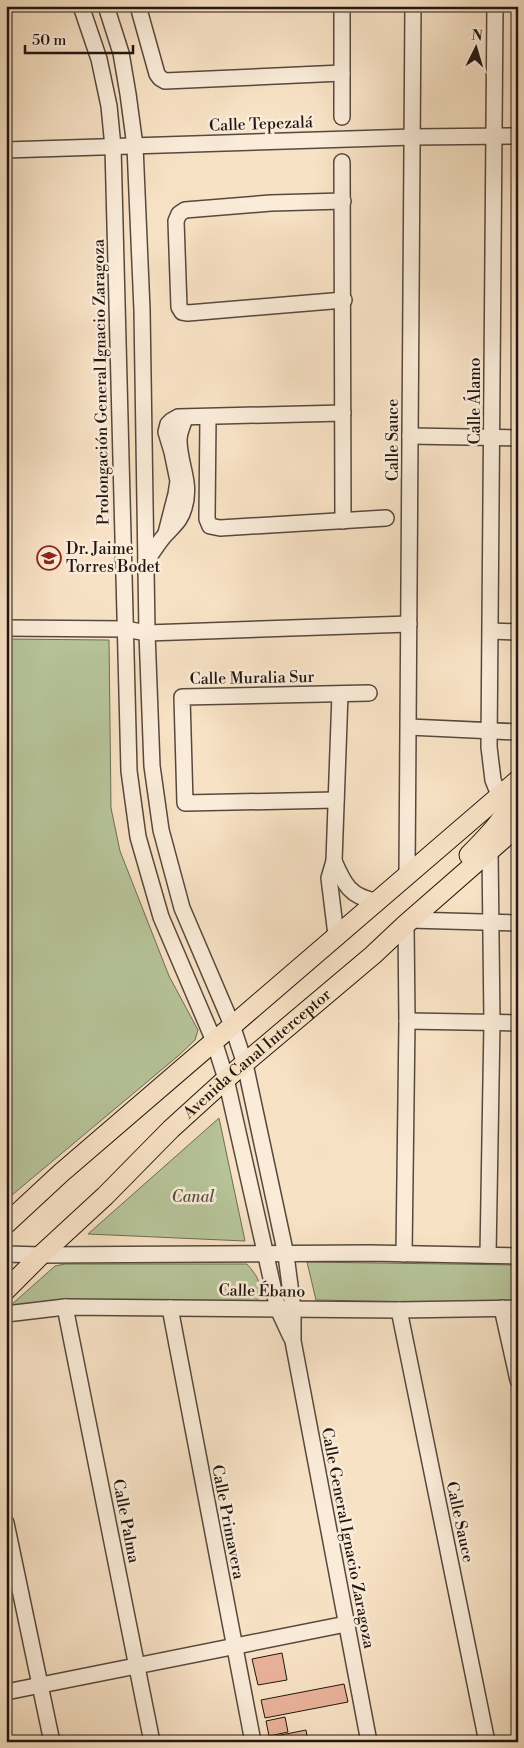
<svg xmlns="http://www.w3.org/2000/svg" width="524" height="1748" font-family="'Libre Bodoni',serif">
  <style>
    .green { fill: #b7c499; stroke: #6c6d55 }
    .building { fill: #eab29a; stroke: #211611 }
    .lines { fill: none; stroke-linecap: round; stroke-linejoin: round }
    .minor-casing { stroke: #57493e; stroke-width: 18 }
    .major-casing { stroke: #211611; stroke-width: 21 }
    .minor { stroke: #faecd9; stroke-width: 15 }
    .major { stroke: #f8e2c5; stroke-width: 19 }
    .labels { text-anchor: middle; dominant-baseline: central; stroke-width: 5; stroke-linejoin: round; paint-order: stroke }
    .street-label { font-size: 16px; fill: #211611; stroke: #faecd9 }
    .poi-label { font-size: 16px; fill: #211611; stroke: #faecd9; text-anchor: start }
    .park-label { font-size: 16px; font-style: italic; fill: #565341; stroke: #faecd9 }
  </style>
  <rect width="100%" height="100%" fill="#f8e2c5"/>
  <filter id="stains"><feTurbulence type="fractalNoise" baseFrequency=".004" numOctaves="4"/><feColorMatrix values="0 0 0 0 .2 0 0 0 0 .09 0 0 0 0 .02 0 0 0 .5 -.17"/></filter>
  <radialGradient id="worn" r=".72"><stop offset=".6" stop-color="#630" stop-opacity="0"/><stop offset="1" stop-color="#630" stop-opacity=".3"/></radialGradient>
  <g class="green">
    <path d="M6,639L109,640L111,808L120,851L169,976L198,1030L195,1040L178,1056L6,1200Z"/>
    <path d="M219,1118L245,1241L88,1234Z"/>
    <path d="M307,1262L518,1265V1304L316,1300Z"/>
    <path d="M65,1264H247C259,1278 262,1283 257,1302L10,1306L55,1266Z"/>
  </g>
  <g class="building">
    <path d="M282,1653L287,1680L258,1685L252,1659Z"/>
    <path d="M344,1684L348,1702L265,1718L261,1700Z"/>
    <path d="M285,1717L288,1732L269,1736L266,1721Z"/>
    <path d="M306,1730L308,1742H266V1738Z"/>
  </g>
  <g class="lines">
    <g class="minor-casing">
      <g id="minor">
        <path d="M81,6L99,59L109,106L113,147L129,771L138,837L161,917L214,1041L226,1079L278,1309L291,1337"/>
        <path d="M106,6L121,53L128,94L135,146L142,310L147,633L152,766L161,830L182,908L232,1025L245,1064L286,1255L293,1309V1341L369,1742"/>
        <path d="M138,6L157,74L160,78L165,81L342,73"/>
        <path d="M342,6V117"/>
        <path d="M495,6L489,747L493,780L499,795"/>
        <path d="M6,150L413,137L518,136"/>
        <path d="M342,162L343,521"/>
        <path d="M343,201L271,203L185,210L179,214L176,221L179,307L182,312L188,313L344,300"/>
        <path d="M208,417L207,519L210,526L220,528L386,518"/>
        <path d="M410,436L518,438"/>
        <path d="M166,533L176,494L178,481L172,452L166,432L168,424L171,421L178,417L343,413"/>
        <path d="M146,561C153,552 159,541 167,533C174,525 181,520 184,508C192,483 179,464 179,440C179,432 183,425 185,418"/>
        <path d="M6,628L125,629L147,633L409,624"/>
        <path d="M491,631L518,632"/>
        <path d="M409,727L518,732"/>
        <path d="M336,800L185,803L182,697L369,693"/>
        <path d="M334,861C344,884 350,897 376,901"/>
        <path d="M407,874L413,6"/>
        <path d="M410,920L518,923"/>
        <path d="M336,935L329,878L334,861L340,694"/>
        <path d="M407,1021L518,1023"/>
        <path d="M6,1254L41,1255L369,1253L518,1256"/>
        <path d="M404,1254L407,1021L406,924"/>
        <path d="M488,1255L492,1023L490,851"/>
        <path d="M65,1307L152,1742"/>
        <path d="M170,1308L253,1742"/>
        <path d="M502,1308L518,1380"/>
        <path d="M399,1310L487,1742"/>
        <path d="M6,1314L65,1307L399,1310L518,1308"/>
        <path d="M6,1523L52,1742"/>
        <path d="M6,1692L346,1624"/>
      </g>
    </g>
    <g class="major-casing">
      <g id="major">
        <path d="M469,855C477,847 506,818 506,809C506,805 501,799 499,795"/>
        <path d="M6,1224L61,1173L518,780"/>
        <path id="s1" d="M6,1290L41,1255L105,1196L171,1129L226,1079L373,955L406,924L518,826"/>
      </g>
    </g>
    <use href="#minor" class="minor"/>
    <use href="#major" class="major"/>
  </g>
  <defs>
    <g id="school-ring" transform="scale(1.25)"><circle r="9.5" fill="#faecd9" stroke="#8f2418" stroke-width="1.5"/><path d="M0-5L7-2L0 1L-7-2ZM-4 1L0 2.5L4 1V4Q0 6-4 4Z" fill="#8f2418"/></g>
  </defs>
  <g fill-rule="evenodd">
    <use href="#school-ring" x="49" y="558"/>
  </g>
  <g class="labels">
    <g class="street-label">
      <text transform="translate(261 124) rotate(-2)">Calle Tepezalá</text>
      <text transform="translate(101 382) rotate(-91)">Prolongación General Ignacio Zaragoza</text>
      <text transform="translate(475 401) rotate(-90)">Calle Álamo</text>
      <text transform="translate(393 440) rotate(-90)">Calle Sauce</text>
      <text transform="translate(252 678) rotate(-1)">Calle Muralia Sur</text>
      <text stroke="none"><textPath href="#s1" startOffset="345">Avenida Canal Interceptor</textPath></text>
      <text transform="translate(262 1291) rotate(1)">Calle Ébano</text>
      <text transform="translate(126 1521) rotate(79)">Calle Palma</text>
      <text transform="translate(228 1522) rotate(79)">Calle Primavera</text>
      <text transform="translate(460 1522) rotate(78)">Calle Sauce</text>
      <text transform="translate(348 1538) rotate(79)">Calle General Ignacio Zaragoza</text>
    </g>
    <g class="poi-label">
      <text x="66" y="549">Dr. Jaime<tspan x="66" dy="18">Torres Bodet</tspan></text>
    </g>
    <g class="park-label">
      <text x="193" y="1197">Canal</text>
    </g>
  </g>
  <rect width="524" height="1748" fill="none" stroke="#f8e2c5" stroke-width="25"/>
  <rect x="8" y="8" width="509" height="1733" fill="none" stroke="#211611" stroke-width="2.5"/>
  <rect x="12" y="12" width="499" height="1723" fill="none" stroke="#211611"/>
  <g transform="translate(476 48) rotate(5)" stroke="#faecd9" stroke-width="4" paint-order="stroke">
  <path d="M0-4L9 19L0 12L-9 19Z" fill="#211611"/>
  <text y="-8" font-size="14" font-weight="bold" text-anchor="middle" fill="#211611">N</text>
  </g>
  <path d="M25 45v8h108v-8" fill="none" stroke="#211611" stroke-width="2.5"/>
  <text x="32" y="45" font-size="15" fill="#211611" stroke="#faecd9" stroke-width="4" paint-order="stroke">50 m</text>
  <rect width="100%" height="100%" filter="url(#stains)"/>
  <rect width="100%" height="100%" fill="url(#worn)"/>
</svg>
